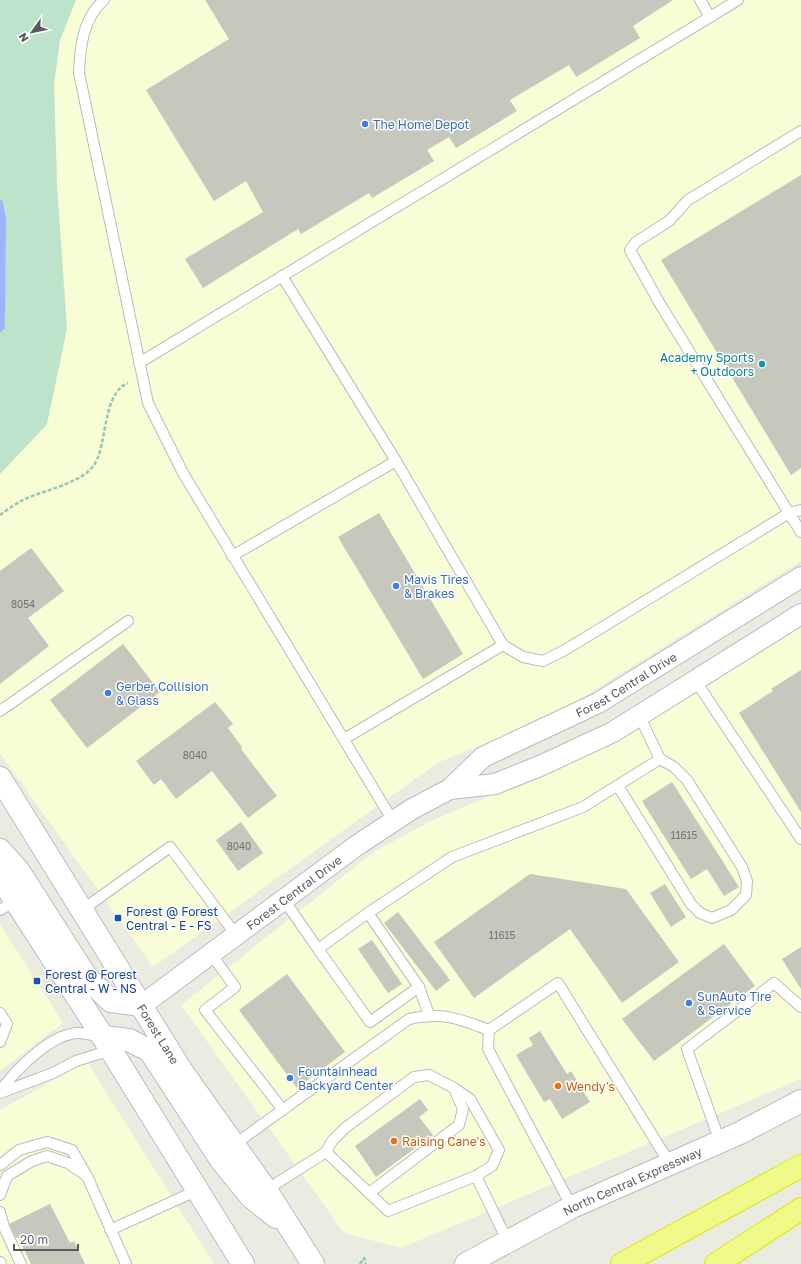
<svg xmlns="http://www.w3.org/2000/svg" width="801" height="1264" font-family="'Golos Text',sans-serif">
  <style>
    .commercial { fill: #f8fdd5 }
    .green { fill: #bde4ca }
    .lines { fill: none; stroke-linecap: round; stroke-linejoin: round }
    .stream { stroke: #a0b4fd; stroke-width: 6 }
    .building { fill: #c6c7bd }
    .lane-casing { stroke: #bbbbc2; stroke-width: 12 }
    .street-casing { stroke: #bbbbc2; stroke-width: 22 }
    .secondary-casing { stroke: #bbbcc4; stroke-width: 24 }
    .highway-casing { stroke: #e0e705; stroke-width: 24 }
    .path { stroke: #97c6b5; stroke-width: 2.5; stroke-dasharray: 4 2; stroke-linecap: butt }
    .lane { stroke: #fff; stroke-width: 10 }
    .street { stroke: #fff; stroke-width: 20 }
    .secondary { stroke: #fff; stroke-width: 22 }
    .highway { stroke: #f0fa89; stroke-width: 22 }
    .shop-dot { fill: #3f7fe0; stroke: #fff; stroke-width: 1.5 }
    .culture-dot { fill: #0f9aa8; stroke: #fff; stroke-width: 1.5 }
    .transit-dot { fill: #1a4fb4; stroke: #fff; stroke-width: 1.5 }
    .food-dot { fill: #e8710a; stroke: #fff; stroke-width: 1.5 }
    .labels { text-anchor: middle; dominant-baseline: central; stroke-width: 3; stroke-linejoin: round; paint-order: stroke }
    .number-label { font-size: 10px; fill: #747578 }
    .shop-label { font-size: 12px; fill: #366cbe; stroke: #fff; text-anchor: start }
    .culture-label { font-size: 12px; fill: #0d838f; stroke: #fff; text-anchor: end }
    .street-label { font-size: 12px; fill: #595a61; stroke: #fff }
    .transit-label { font-size: 12px; fill: #164399; stroke: #fff; text-anchor: start }
    .food-label { font-size: 12px; fill: #c56008; stroke: #fff; text-anchor: start }
  </style>
  <rect width="100%" height="100%" fill="#ebece1"/>
  <g class="commercial">
    <path d="M76,0H801V561L548,719L439,762L153,967L0,753V474L47,424L57,185L54,84L60,40Z"/>
    <path d="M801,626V1079L401,1248L344,1233L181,1005L375,851L431,821L599,750Z"/>
    <path d="M0,924L63,1023L0,1071Z"/>
    <path d="M87,1062L214,1264H0V1110Z"/>
  </g>
  <path class="green" d="M0,0H76L60,40L54,84L57,185L67,329L47,424L0,474Z"/>
  <g class="lines">
    <path class="stream" d="M0,203L3,219L2,326L0,329"/>
  </g>
  <g class="building">
    <path d="M205,0H673L633,26L640,38L576,77L569,65L510,100L517,111L456,148L449,137L427,150L434,161L372,198L369,193L301,234L298,229L203,288L185,259L263,212L246,181L214,201L146,90L229,39Z"/>
    <path d="M801,175V468L791,475L661,260Z"/>
    <path d="M379,513L463,654L423,679L338,537Z"/>
    <path d="M31,548L64,591L28,618L49,646L0,684V571Z"/>
    <path d="M123,644L160,692L87,748L50,700Z"/>
    <path d="M801,670V812L739,713L773,691L771,689Z"/>
    <path d="M215,702L233,724L228,728L242,747L241,749L277,796L248,818L212,771L176,799L161,779L154,785L136,761Z"/>
    <path d="M672,782L739,887L724,896L707,869L691,879L642,801Z"/>
    <path d="M241,822L263,853L238,871L216,840Z"/>
    <path d="M530,874L626,889L679,962L622,1003L570,929L474,998L434,942Z"/>
    <path d="M665,884L686,917L671,927L650,893Z"/>
    <path d="M398,912L450,980L436,991L384,923Z"/>
    <path d="M372,940L402,984L388,993L358,949Z"/>
    <path d="M724,944L755,986L654,1061L622,1019Z"/>
    <path d="M801,947V989L782,959Z"/>
    <path d="M287,974L345,1052L297,1088L239,1010Z"/>
    <path d="M540,1031L567,1074L571,1071L590,1102L562,1119L550,1099L544,1102L516,1055L533,1045L529,1038Z"/>
    <path d="M420,1099L428,1110L419,1117L433,1135L376,1177L355,1146Z"/>
    <path d="M50,1204L70,1243L74,1241L85,1264H31L18,1237L16,1238L9,1224Z"/>
  </g>
  <g class="lines">
    <g class="lane-casing">
      <g id="lane">
        <path d="M104,0C83,18 80,47 79,73L148,403L183,473L393,821"/>
        <path d="M700,0L710,17"/>
        <path d="M801,131L688,200L669,221L636,242L630,250L660,304L789,513L801,510"/>
        <path d="M282,276L396,461L503,645L344,739"/>
        <path d="M139,363L738,0"/>
        <path d="M232,556L396,461"/>
        <path d="M503,645L523,657L543,661L565,650L789,513L801,532"/>
        <path d="M695,680L801,839"/>
        <path d="M0,711L128,621"/>
        <path d="M618,786L691,904L700,913L712,918L731,910L746,895L747,881L742,867L687,780L674,767L660,759"/>
        <path d="M284,900L318,949L368,913L452,857L583,807L660,759L639,715"/>
        <path d="M0,910L15,901"/>
        <path d="M82,910L170,847L236,935"/>
        <path d="M368,913L419,987L429,1015"/>
        <path d="M318,949L370,1022L419,987"/>
        <path d="M211,954L235,987L205,1010L283,1110"/>
        <path d="M0,1013L7,1024L0,1042"/>
        <path d="M489,1030L558,983L670,1164"/>
        <path d="M489,1030L488,1049L572,1207"/>
        <path d="M0,1091C16,1070 51,1033 79,1033C86,1033 94,1036 101,1037"/>
        <path d="M0,1093L53,1073L76,1061L111,1050"/>
        <path d="M720,1142L687,1049L774,983L801,1007"/>
        <path d="M235,1144L409,1019C445,1012 456,1018 489,1030"/>
        <path d="M0,1165L19,1150L47,1142L72,1150L85,1173"/>
        <path d="M476,1176L508,1242"/>
        <path d="M266,1190L326,1152L332,1141L345,1128L414,1077L429,1075L454,1088L470,1099L499,1150L492,1166L476,1176L388,1211L326,1152"/>
        <path d="M369,1193L459,1125L463,1109L454,1088"/>
        <path d="M0,1195L7,1176L32,1161L47,1156L68,1163L87,1176L126,1264"/>
        <path d="M0,1212L4,1227L21,1264"/>
        <path d="M110,1230L198,1190"/>
        <path d="M0,1262L1,1264"/>
      </g>
    </g>
    <g class="street-casing">
      <g id="street">
        <path d="M450,789L495,784L540,766L613,732L801,614"/>
        <path id="s1" d="M142,1005L356,846L412,809L450,789L483,757L598,703L801,577"/>
      </g>
    </g>
    <g class="secondary-casing">
      <g id="secondary">
        <path id="s2" d="M0,778L181,1070L266,1190L313,1264"/>
        <path d="M0,850L18,870L87,978L111,1001L142,1005"/>
        <path d="M0,877L103,1037L243,1264"/>
        <path d="M103,1037L129,1040L150,1051L221,1160L251,1197L276,1217"/>
        <path id="s3" d="M466,1264L572,1207L740,1133L801,1101"/>
      </g>
    </g>
    <g class="highway-casing">
      <g id="highway">
        <path d="M622,1264L801,1166"/>
        <path d="M716,1264L801,1209"/>
      </g>
    </g>
    <g class="path">
      <path d="M0,515C7,510 15,504 23,500C43,490 81,484 94,465C108,444 102,393 128,383"/>
      <path d="M360,1264L364,1258L366,1264"/>
    </g>
    <use href="#lane" class="lane"/>
    <use href="#street" class="street"/>
    <use href="#secondary" class="secondary"/>
    <use href="#highway" class="highway"/>
  </g>
  <g class="shop-dot">
    <circle cx="365" cy="124" r="4"/>
    <circle cx="396" cy="586" r="4"/>
    <circle cx="108" cy="693" r="4"/>
    <circle cx="689" cy="1003" r="4"/>
    <circle cx="290" cy="1078" r="4"/>
  </g>
  <circle class="culture-dot" cx="762" cy="364" r="4"/>
  <g class="transit-dot">
    <rect x="114" y="914" width="8" height="8" rx="2"/>
    <rect x="33" y="977" width="8" height="8" rx="2"/>
  </g>
  <g class="food-dot">
    <circle cx="558" cy="1086" r="4"/>
    <circle cx="394" cy="1141" r="4"/>
  </g>
  <g class="labels">
    <g class="number-label">
      <text x="23" y="604">8054</text>
      <text x="195" y="755">8040</text>
      <text x="684" y="835">11615</text>
      <text x="239" y="846">8040</text>
      <text x="502" y="935">11615</text>
    </g>
    <g class="shop-label">
      <text x="373" y="124">The Home Depot</text>
      <text x="404" y="579">Mavis Tires<tspan x="404" dy="14">&amp; Brakes</tspan></text>
      <text x="116" y="686">Gerber Collision<tspan x="116" dy="14">&amp; Glass</tspan></text>
      <text x="697" y="996">SunAuto Tire<tspan x="697" dy="14">&amp; Service</tspan></text>
      <text x="298" y="1071">Fountainhead<tspan x="298" dy="14">Backyard Center</tspan></text>
    </g>
    <g class="culture-label">
      <text x="754" y="357">Academy Sports<tspan x="754" dy="14">+ Outdoors</tspan></text>
    </g>
    <g class="street-label">
      <text stroke="none"><textPath href="#s1" startOffset="583">Forest Central Drive</textPath></text>
      <text stroke="none"><textPath href="#s1" startOffset="189">Forest Central Drive</textPath></text>
      <text stroke="none"><textPath href="#s2" startOffset="301">Forest Lane</textPath></text>
      <text stroke="none"><textPath href="#s3" startOffset="186">North Central Expressway</textPath></text>
    </g>
    <g class="transit-label">
      <text x="126" y="911">Forest @ Forest<tspan x="126" dy="14">Central - E - FS</tspan></text>
      <text x="45" y="974">Forest @ Forest<tspan x="45" dy="14">Central - W - NS</tspan></text>
    </g>
    <g class="food-label">
      <text x="566" y="1086">Wendy's</text>
      <text x="402" y="1141">Raising Cane's</text>
    </g>
  </g>
  <g transform="translate(32 32) rotate(237)" stroke="#ffffff" stroke-width="3" paint-order="stroke">
  <path d="M0-3L7 15L0 10L-7 15Z" fill="#595a61"/>
  <text y="-6" font-size="11" font-weight="bold" text-anchor="middle" fill="#595a61">N</text>
  </g>
  <path d="M14 1244v6h64v-6" fill="none" stroke="#595a61" stroke-width="2"/>
  <text x="20" y="1244" font-size="12" fill="#595a61" stroke="#ffffff" stroke-width="3" paint-order="stroke">20 m</text>
</svg>
